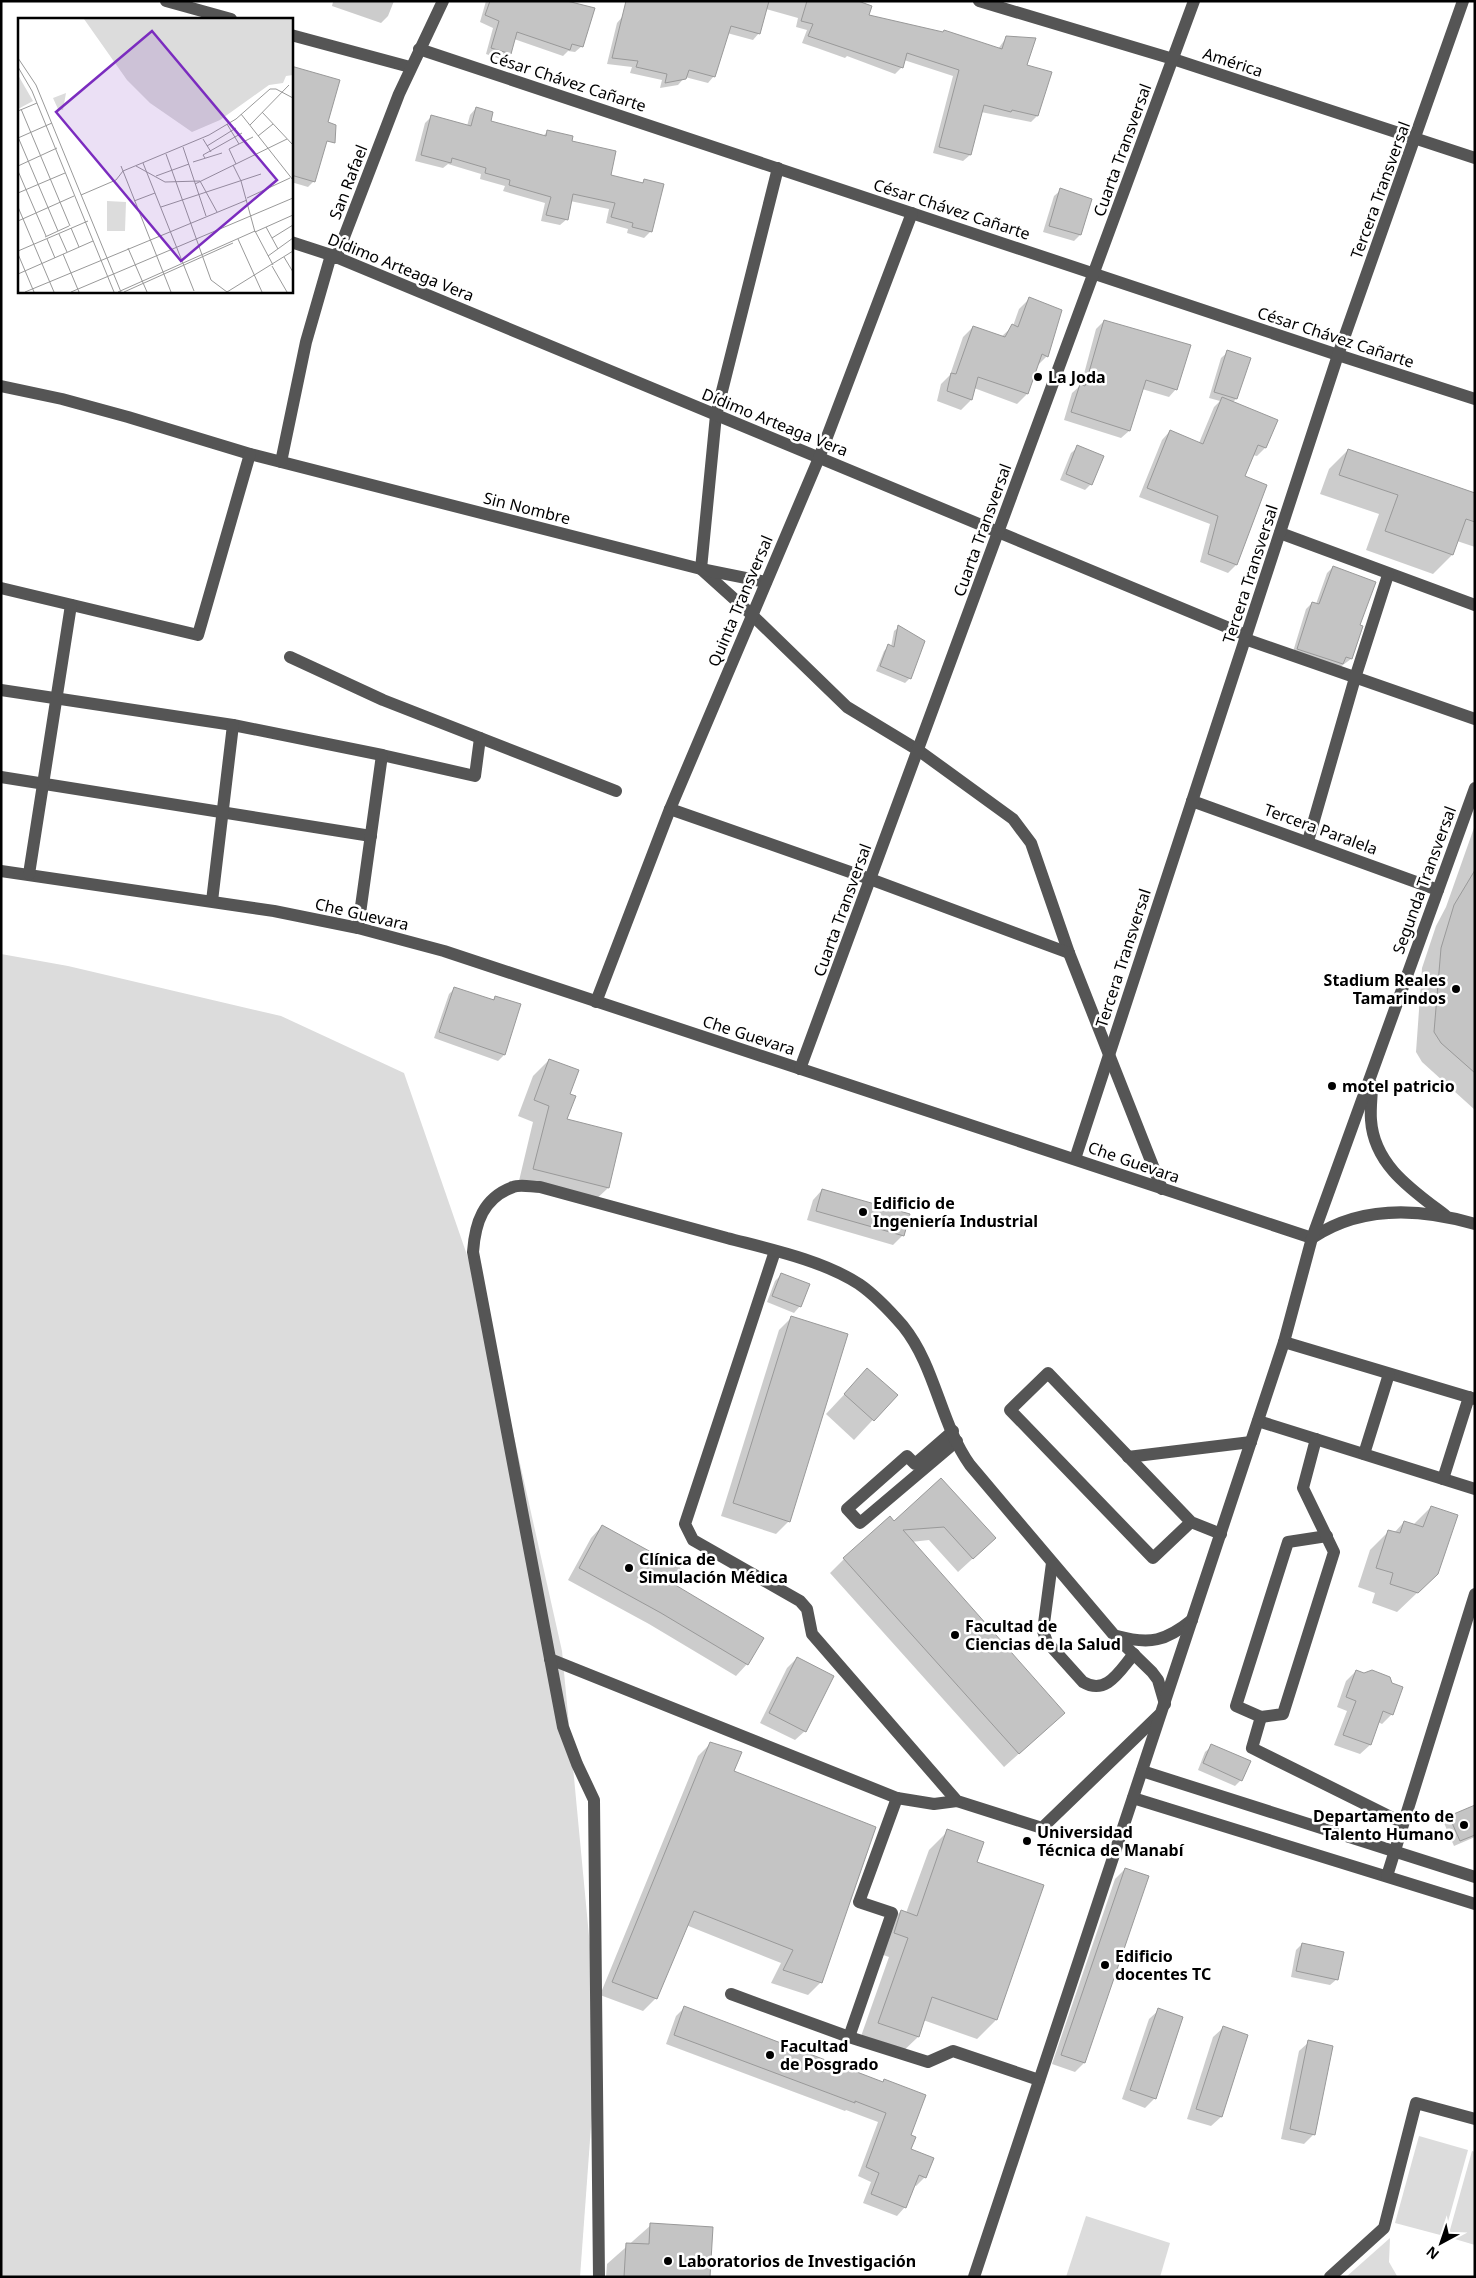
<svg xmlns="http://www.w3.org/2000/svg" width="1476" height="2278" font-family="'Noto Sans',sans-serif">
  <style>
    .green { fill: #dcdcdc }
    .shadow { fill: #0003 }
    .building { fill: #c4c4c4; stroke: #999 }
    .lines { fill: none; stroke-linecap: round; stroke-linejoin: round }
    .minor { stroke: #555; stroke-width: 12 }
    .poi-dot { fill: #000; stroke: #fff; stroke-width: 2 }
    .labels { text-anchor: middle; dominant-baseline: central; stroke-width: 5; stroke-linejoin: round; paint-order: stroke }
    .street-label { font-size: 16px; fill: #000; stroke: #fff }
    .poi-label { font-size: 16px; font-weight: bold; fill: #000; stroke: #fff; text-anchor: start }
    .inset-road { fill: none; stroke: #999; stroke-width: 1 }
    .view { fill: #7b2cbf; fill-opacity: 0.15; stroke: #7b2cbf; stroke-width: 2.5 }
    .inset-edge { fill: none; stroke: #000; stroke-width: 2.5 }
  </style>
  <rect width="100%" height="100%" fill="#fff"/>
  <g class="green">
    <path d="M1,954L68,966L281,1016L404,1073L485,1307L562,1651L598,2031L580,2277H1Z"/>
    <path d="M1419,2136L1468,2150L1444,2236L1395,2223Z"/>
    <path d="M1472,2151L1475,2152V2245L1448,2237Z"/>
    <path d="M1086,2216L1170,2243L1160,2277H1066Z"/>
    <path d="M1390,2238L1389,2262L1397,2276L1401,2277H1346Z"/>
  </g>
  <g class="shadow">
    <path d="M329,1H394L388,16L381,23L332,6L333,2Z"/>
    <path d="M486,1H562L582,46L575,52L568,51L563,56L514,39L509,53L503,60L486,54L493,28L480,22Z"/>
    <path d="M649,1H854L867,16L998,49L1006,38L1025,66L1037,116L1031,122L981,112L970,155L963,161L933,153L953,76L904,60L902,67L895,74L847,56L845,58L817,48L802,43L807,30L796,27L798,18L766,9L759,33L753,40L727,33L714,76L708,83L685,77L678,85L660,88L662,80L630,73L632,67L607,64L617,23L623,16Z"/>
    <path d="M476,108L490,122L543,136L548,131L570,142L609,176L641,184L645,180L651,231L644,238L627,233L628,229L606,223L609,209L570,201L567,219L560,225L541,221L545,203L503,191L505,186L480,179L481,174L448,164L443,168L415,161L425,123L431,117L467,126L470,115Z"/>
    <path d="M291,145L314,181L308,187L291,182Z"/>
    <path d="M1061,190L1080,235L1074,241L1043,232L1054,196Z"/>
    <path d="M1029,299L1047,356L1036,367L1027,394L1017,404L974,388L971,400L961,410L937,401L941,384L950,375L963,337L973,327L1001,337L1013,326L1019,309Z"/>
    <path d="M1104,321L1190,345L1176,389L1169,397L1142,389L1129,431L1121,438L1064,420L1072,393L1081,385L1096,329Z"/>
    <path d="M1228,352L1236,399L1232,403L1265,448L1257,456L1252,455L1243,477L1236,565L1228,573L1200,562L1210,524L1139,497L1162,440L1170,431L1199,443L1214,407L1220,401L1209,398L1221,358Z"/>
    <path d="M1078,447L1091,484L1085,490L1060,480L1071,453Z"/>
    <path d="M1348,450L1475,494V547L1457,541L1452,555L1433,574L1366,550L1379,514L1320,494L1329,469Z"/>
    <path d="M1333,567L1358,626L1351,659L1336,670L1292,655L1306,609L1312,603L1316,604L1327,573Z"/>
    <path d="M899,627L910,678L905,683L876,671L884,651L889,646L891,647L894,631Z"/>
    <path d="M1475,825V1110L1422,1062L1416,1052L1422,968L1436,926L1446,907Z"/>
    <path d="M455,988L492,1001L495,997L504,1055L498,1061L434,1038L449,994Z"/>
    <path d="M549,1060L565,1120L608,1188L591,1204L518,1185L533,1122L518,1116L533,1076Z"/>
    <path d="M822,1190L903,1235L893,1245L807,1220L813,1200Z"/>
    <path d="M781,1275L800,1306L794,1313L767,1302L775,1281Z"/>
    <path d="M792,1317L789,1521L776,1534L721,1516L779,1330Z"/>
    <path d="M868,1369L896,1395L854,1440L826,1414Z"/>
    <path d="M941,1479L981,1551L958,1572L929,1540L911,1542L1064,1713L1004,1767L830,1573L844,1559L894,1523Z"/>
    <path d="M1431,1507L1437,1574L1397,1612L1372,1603L1375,1593L1358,1587L1370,1550L1389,1531L1394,1533L1404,1522L1413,1525Z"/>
    <path d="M602,1526L670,1583L747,1664L736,1676L649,1624L568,1580L591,1538Z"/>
    <path d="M797,1658L805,1731L795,1740L760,1723L787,1668Z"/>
    <path d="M1356,1671L1392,1714L1382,1724L1378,1722L1370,1745L1360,1754L1334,1745L1347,1711L1337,1707L1346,1681Z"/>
    <path d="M711,1743L732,1772L821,1982L808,1995L771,1983L781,1963L686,1925L656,1998L643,2011L600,1995L698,1756Z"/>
    <path d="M1212,1746L1241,1780L1235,1786L1198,1770L1205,1752Z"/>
    <path d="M1475,1807V1837L1454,1846L1444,1823L1450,1817Z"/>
    <path d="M948,1831L975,1862L996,2020L977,2039L923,2020L918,2037L898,2056L859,2042L889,1957L875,1952L882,1930L901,1911L906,1913L929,1850Z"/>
    <path d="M1125,1869L1084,2063L1075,2072L1052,2064L1115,1879Z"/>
    <path d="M1302,1944L1337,1979L1330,1985L1291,1977L1296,1950Z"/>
    <path d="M685,2007L882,2083L884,2080L909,2136L910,2150L925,2177L916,2186L914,2185L905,2207L897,2216L863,2203L871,2182L858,2176L878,2122L846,2110L845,2111L666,2044L676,2016Z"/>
    <path d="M1159,2010L1155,2098L1145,2108L1122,2099L1149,2019Z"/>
    <path d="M1223,2028L1247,2036L1221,2117L1211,2126L1187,2119L1213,2037Z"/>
    <path d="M1309,2042L1314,2134L1304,2144L1281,2139L1299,2051Z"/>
    <path d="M651,2225L709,2277H606L607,2264Z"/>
  </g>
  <g class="building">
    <path d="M490,1H567L595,8L583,47L572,44L570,50L517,32L511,54L491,48L499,21L485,15Z"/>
    <path d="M626,1H769L760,34L731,26L715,77L689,70L686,79L665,83L667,74L636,67L638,61L612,58Z"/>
    <path d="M807,1H858L872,6L869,15L943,32L944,30L1002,49L1006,36L1036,38L1027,65L1052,72L1038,116L1012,110L1011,112L984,105L971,155L939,147L959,70L907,53L903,68L808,36L813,24L801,21Z"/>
    <path d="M291,66L340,80L328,122L336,125L335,143L327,141L315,182L291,175Z"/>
    <path d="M476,107L493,112L491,121L546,136L547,130L573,136L572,141L616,151L611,175L643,183L644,179L664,184L652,232L632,227L633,223L611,217L615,203L573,194L568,220L546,215L551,197L509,185L510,180L485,173L486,168L452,158L451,163L421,155L431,115L471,126Z"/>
    <path d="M1060,188L1092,199L1081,235L1049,226Z"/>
    <path d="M1029,297L1062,310L1048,357L1042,354L1028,394L978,377L972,400L947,391L951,373L956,374L973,326L1005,337L1012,324L1018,327Z"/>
    <path d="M1104,320L1191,345L1177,390L1146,380L1130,431L1071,412L1080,384L1085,386Z"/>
    <path d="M1227,350L1251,358L1237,399L1214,392Z"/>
    <path d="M1222,397L1278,420L1266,448L1258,445L1245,476L1267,485L1237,565L1208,554L1218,516L1147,488L1170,430L1203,444Z"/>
    <path d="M1077,445L1104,456L1092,485L1066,474Z"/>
    <path d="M1348,449L1475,493V522L1466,519L1453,555L1385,531L1398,495L1339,475Z"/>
    <path d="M1333,566L1376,582L1360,625L1363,626L1352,659L1346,657L1343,664L1297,649L1312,602L1319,604Z"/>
    <path d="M898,625L925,641L911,679L880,666L888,644L894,647Z"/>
    <path d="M1475,870V1073L1441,1043L1434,1032L1441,948L1454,905Z"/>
    <path d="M454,987L494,1000L495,996L521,1004L505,1055L439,1032Z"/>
    <path d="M549,1059L579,1070L570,1094L576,1096L567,1119L622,1133L609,1188L533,1169L549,1106L534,1100Z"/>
    <path d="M822,1189L910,1214L904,1236L816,1211Z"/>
    <path d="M781,1273L810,1284L801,1307L772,1296Z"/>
    <path d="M791,1316L848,1334L790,1522L733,1503Z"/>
    <path d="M867,1368L898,1395L874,1421L844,1394Z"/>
    <path d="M941,1478L996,1538L973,1559L944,1527L903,1530L1065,1713L1019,1754L843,1558L890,1516L894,1521Z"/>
    <path d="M1431,1506L1458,1515L1438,1574L1418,1593L1390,1584L1393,1573L1376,1568L1388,1530L1400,1533L1404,1521L1423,1527Z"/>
    <path d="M602,1525L680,1568L672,1583L764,1638L748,1665L661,1613L579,1568Z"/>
    <path d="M797,1657L834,1676L806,1732L769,1713Z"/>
    <path d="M1356,1670L1364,1673L1372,1670L1390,1677L1392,1683L1403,1687L1393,1715L1383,1711L1371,1745L1343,1735L1356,1701L1346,1697Z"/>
    <path d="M710,1742L742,1752L734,1771L876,1827L822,1983L783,1970L793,1950L694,1911L657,1999L612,1982Z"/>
    <path d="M1211,1744L1251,1761L1242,1781L1203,1763Z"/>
    <path d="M1475,1805V1835L1460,1841L1449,1816Z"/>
    <path d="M947,1829L984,1842L977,1862L1044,1885L997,2020L932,1997L919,2037L878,2023L908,1938L894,1933L901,1910L917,1916Z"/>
    <path d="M1125,1868L1149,1876L1085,2063L1061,2055Z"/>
    <path d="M1302,1943L1344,1952L1338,1980L1296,1971Z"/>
    <path d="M684,2006L883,2082L884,2079L926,2095L911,2135L916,2137L911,2149L934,2158L926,2178L919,2175L906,2208L871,2194L879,2173L866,2167L886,2113L855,2101V2103L674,2035Z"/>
    <path d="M1158,2008L1183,2017L1156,2099L1130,2090Z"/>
    <path d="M1223,2026L1248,2035L1222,2117L1196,2109Z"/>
    <path d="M1308,2040L1333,2046L1315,2135L1290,2129Z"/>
    <path d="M650,2223L713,2227L710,2277H624L626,2243L649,2244Z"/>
  </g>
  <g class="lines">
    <g class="minor">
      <path d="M166,1L231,19"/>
      <path d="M979,1L1173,59L1475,158"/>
      <path d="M291,35L410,67"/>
      <path d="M419,49L1338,355L1475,399"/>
      <path d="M778,168L716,415L701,569L751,614L847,707L918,750L1013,819L1031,843L1069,953L1162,1189"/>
      <path d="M291,242L331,255L1246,635"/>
      <path d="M1,386L62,399L128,417L250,454L701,569L766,582"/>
      <path d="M281,462L306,342L331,255L336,258L399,94L443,1"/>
      <path d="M1280,533L1475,605"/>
      <path d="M1,588L198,635L250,454"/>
      <path d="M1245,639L1475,719"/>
      <path d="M290,657L383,700L616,791"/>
      <path d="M1,690L233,725L382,755L475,776L480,738"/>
      <path d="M1,777L371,836"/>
      <path d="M1192,801L1438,890"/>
      <path d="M670,809L870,879L1069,953"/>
      <path d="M1308,841L1355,678L1388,575"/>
      <path d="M1,871L274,911L358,928L444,951L1312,1238"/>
      <path d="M29,874L71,605"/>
      <path d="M212,901L233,725"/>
      <path d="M358,928L382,755"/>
      <path d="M596,1002L670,809L819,458L912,213"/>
      <path d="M800,1069L1194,1"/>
      <path d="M1372,1085C1372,1096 1370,1108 1371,1120C1374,1165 1412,1190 1445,1215"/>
      <path d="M1075,1159L1338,355L1463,1"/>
      <path d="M1312,1238C1361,1205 1420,1208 1475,1224"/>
      <path d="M775,1251L685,1524L693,1540L800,1601L807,1609L812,1634L957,1801L1042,1828L1159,1715"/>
      <path d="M1284,1342L1475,1399"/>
      <path d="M1258,1421L1475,1489"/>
      <path d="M953,1431L915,1464L907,1456L847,1509L860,1523L957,1441"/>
      <path d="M1364,1454L1389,1374"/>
      <path d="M1128,1457L1251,1442"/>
      <path d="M1443,1479L1469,1397"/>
      <path d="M1191,1522L1153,1558L1010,1410L1048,1373L1191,1522L1221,1534"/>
      <path d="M1327,1536L1288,1542L1236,1706L1261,1717L1252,1748L1403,1823"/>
      <path d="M1052,1563L1043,1631L1047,1642L1083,1682C1107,1696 1120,1670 1134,1654"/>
      <path d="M1117,1636C1150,1645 1166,1641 1192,1620"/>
      <path d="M550,1659L897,1798L934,1804L957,1801"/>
      <path d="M1261,1717L1283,1714L1334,1552L1303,1488L1316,1439"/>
      <path d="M1142,1771L1475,1877"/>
      <path d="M1133,1798L1475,1904"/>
      <path d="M1387,1876L1475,1594"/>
      <path d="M731,1994L849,2037L928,2062L953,2051L1039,2080"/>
      <path d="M849,2037L892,1913L859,1902L897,1798"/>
      <path d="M599,2277L594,1800L577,1764L563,1727L473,1252C475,1223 483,1198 513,1187C520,1184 532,1187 540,1187C603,1204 665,1221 727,1238C769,1249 822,1260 859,1284C875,1295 890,1311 903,1326C936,1367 940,1423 970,1465L1114,1635L1152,1672L1158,1680L1165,1704"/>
      <path d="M974,2277L1284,1342L1312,1238L1475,788"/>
      <path d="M1330,2277L1384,2228L1416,2103L1475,2119"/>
    </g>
  </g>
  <g class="poi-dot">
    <circle cx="1038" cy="377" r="5"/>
    <circle cx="1456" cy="989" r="5"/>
    <circle cx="1332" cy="1086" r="5"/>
    <circle cx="863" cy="1212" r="5"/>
    <circle cx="629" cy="1568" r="5"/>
    <circle cx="955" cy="1635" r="5"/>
    <circle cx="1464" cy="1825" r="5"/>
    <circle cx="1027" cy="1841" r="5"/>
    <circle cx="1105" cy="1965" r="5"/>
    <circle cx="770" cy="2055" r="5"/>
    <circle cx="668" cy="2261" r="5"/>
  </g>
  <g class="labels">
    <g class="street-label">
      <text transform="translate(1233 62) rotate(18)">América</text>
      <text transform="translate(568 81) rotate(18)">César Chávez Cañarte</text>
      <text transform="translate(1122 150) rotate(-70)">Cuarta Transversal</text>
      <text transform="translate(348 182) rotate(-69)">San Rafael</text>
      <text transform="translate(1380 190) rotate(-70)">Tercera Transversal</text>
      <text transform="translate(952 209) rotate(18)">César Chávez Cañarte</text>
      <text transform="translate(401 267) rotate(22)">Dídimo Arteaga Vera</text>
      <text transform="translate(1336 337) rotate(18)">César Chávez Cañarte</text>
      <text transform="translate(775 422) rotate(22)">Dídimo Arteaga Vera</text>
      <text transform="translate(527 508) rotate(14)">Sin Nombre</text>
      <text transform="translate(982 530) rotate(-70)">Cuarta Transversal</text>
      <text transform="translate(1250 574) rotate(-72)">Tercera Transversal</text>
      <text transform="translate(740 601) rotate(-67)">Quinta Transversal</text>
      <text transform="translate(1321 829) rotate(20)">Tercera Paralela</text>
      <text transform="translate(1424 880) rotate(-70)">Segunda Transversal</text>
      <text transform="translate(842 910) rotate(-70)">Cuarta Transversal</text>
      <text transform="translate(362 914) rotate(13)">Che Guevara</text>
      <text transform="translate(1123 958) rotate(-72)">Tercera Transversal</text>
      <text transform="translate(749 1035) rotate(18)">Che Guevara</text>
      <text transform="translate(1134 1162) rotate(19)">Che Guevara</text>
    </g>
    <g class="poi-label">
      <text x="1048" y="377">La Joda</text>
      <text x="1446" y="980" text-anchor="end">Stadium Reales<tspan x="1446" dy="18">Tamarindos</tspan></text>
      <text x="1342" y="1086">motel patricio</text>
      <text x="873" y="1203">Edificio de<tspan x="873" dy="18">Ingeniería Industrial</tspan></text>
      <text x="639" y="1559">Clínica de<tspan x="639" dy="18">Simulación Médica</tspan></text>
      <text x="965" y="1626">Facultad de<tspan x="965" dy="18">Ciencias de la Salud</tspan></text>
      <text x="1454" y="1816" text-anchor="end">Departamento de<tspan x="1454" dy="18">Talento Humano</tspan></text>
      <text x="1037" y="1832">Universidad<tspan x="1037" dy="18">Técnica de Manabí</tspan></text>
      <text x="1115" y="1956">Edificio<tspan x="1115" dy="18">docentes TC</tspan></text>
      <text x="780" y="2046">Facultad<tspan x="780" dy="18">de Posgrado</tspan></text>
      <text x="678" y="2261">Laboratorios de Investigación</text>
    </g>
  </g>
  <g transform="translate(18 18)">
    <rect width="275" height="275" fill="#fff"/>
    <path d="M66,1H275V57L268,58L265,65L251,67L202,102L174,114L132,85L109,62ZM0,57L15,83L0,91ZM48,75L45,92L40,91L35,80ZM89,183L108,184L107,213H89Z" fill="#dcdcdc"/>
    <path class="inset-road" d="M0,40L18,67L103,274M0,49L14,73L96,274M3,91L52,208M0,93L19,85M244,94L275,127M223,96L275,162M209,106L221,126M232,107L271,67M240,118L255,106M0,119L40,213M0,120L34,105M185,121L193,134M189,128L218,110M165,129L188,198M148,136L193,262L209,274M187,140L185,137L224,115M175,144L204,135M125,145L176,273M218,146L211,131L235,119M215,147L223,163L237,214L275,197M0,148L39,130M103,148L153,274M118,148L147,164L182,163L199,194M0,153L28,218M138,158L171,146M177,166L269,121M0,175L47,155M63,177L98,162L105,153L191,117L218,101L252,71H258L275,80M229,180L272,160M116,183L137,175M0,189L36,274M143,189L243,156M0,203L56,178M248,209L260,231M53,210L61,229M41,216L49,234M27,219L51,208M254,220L275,207M29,221L37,240M220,221L244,274M110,230L129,274M0,233L70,203M0,236L16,274M45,236L61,274M250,238L275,220M266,239L275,254M254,248L269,274M0,256L75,223M7,274L229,182M53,274L275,180M100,274L237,213L255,247M106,274L215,225M209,274L275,233"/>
    <path class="view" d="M134,13L259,162L163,243L38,94Z"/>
    <rect width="275" height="275" class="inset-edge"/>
  </g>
  <rect width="1476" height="2278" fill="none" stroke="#000000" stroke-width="5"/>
  <g transform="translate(1441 2243) rotate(220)" stroke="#ffffff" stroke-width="4" paint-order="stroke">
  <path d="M0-4L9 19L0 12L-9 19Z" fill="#000000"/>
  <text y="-8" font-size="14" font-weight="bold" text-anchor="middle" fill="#000000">N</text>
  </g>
</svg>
